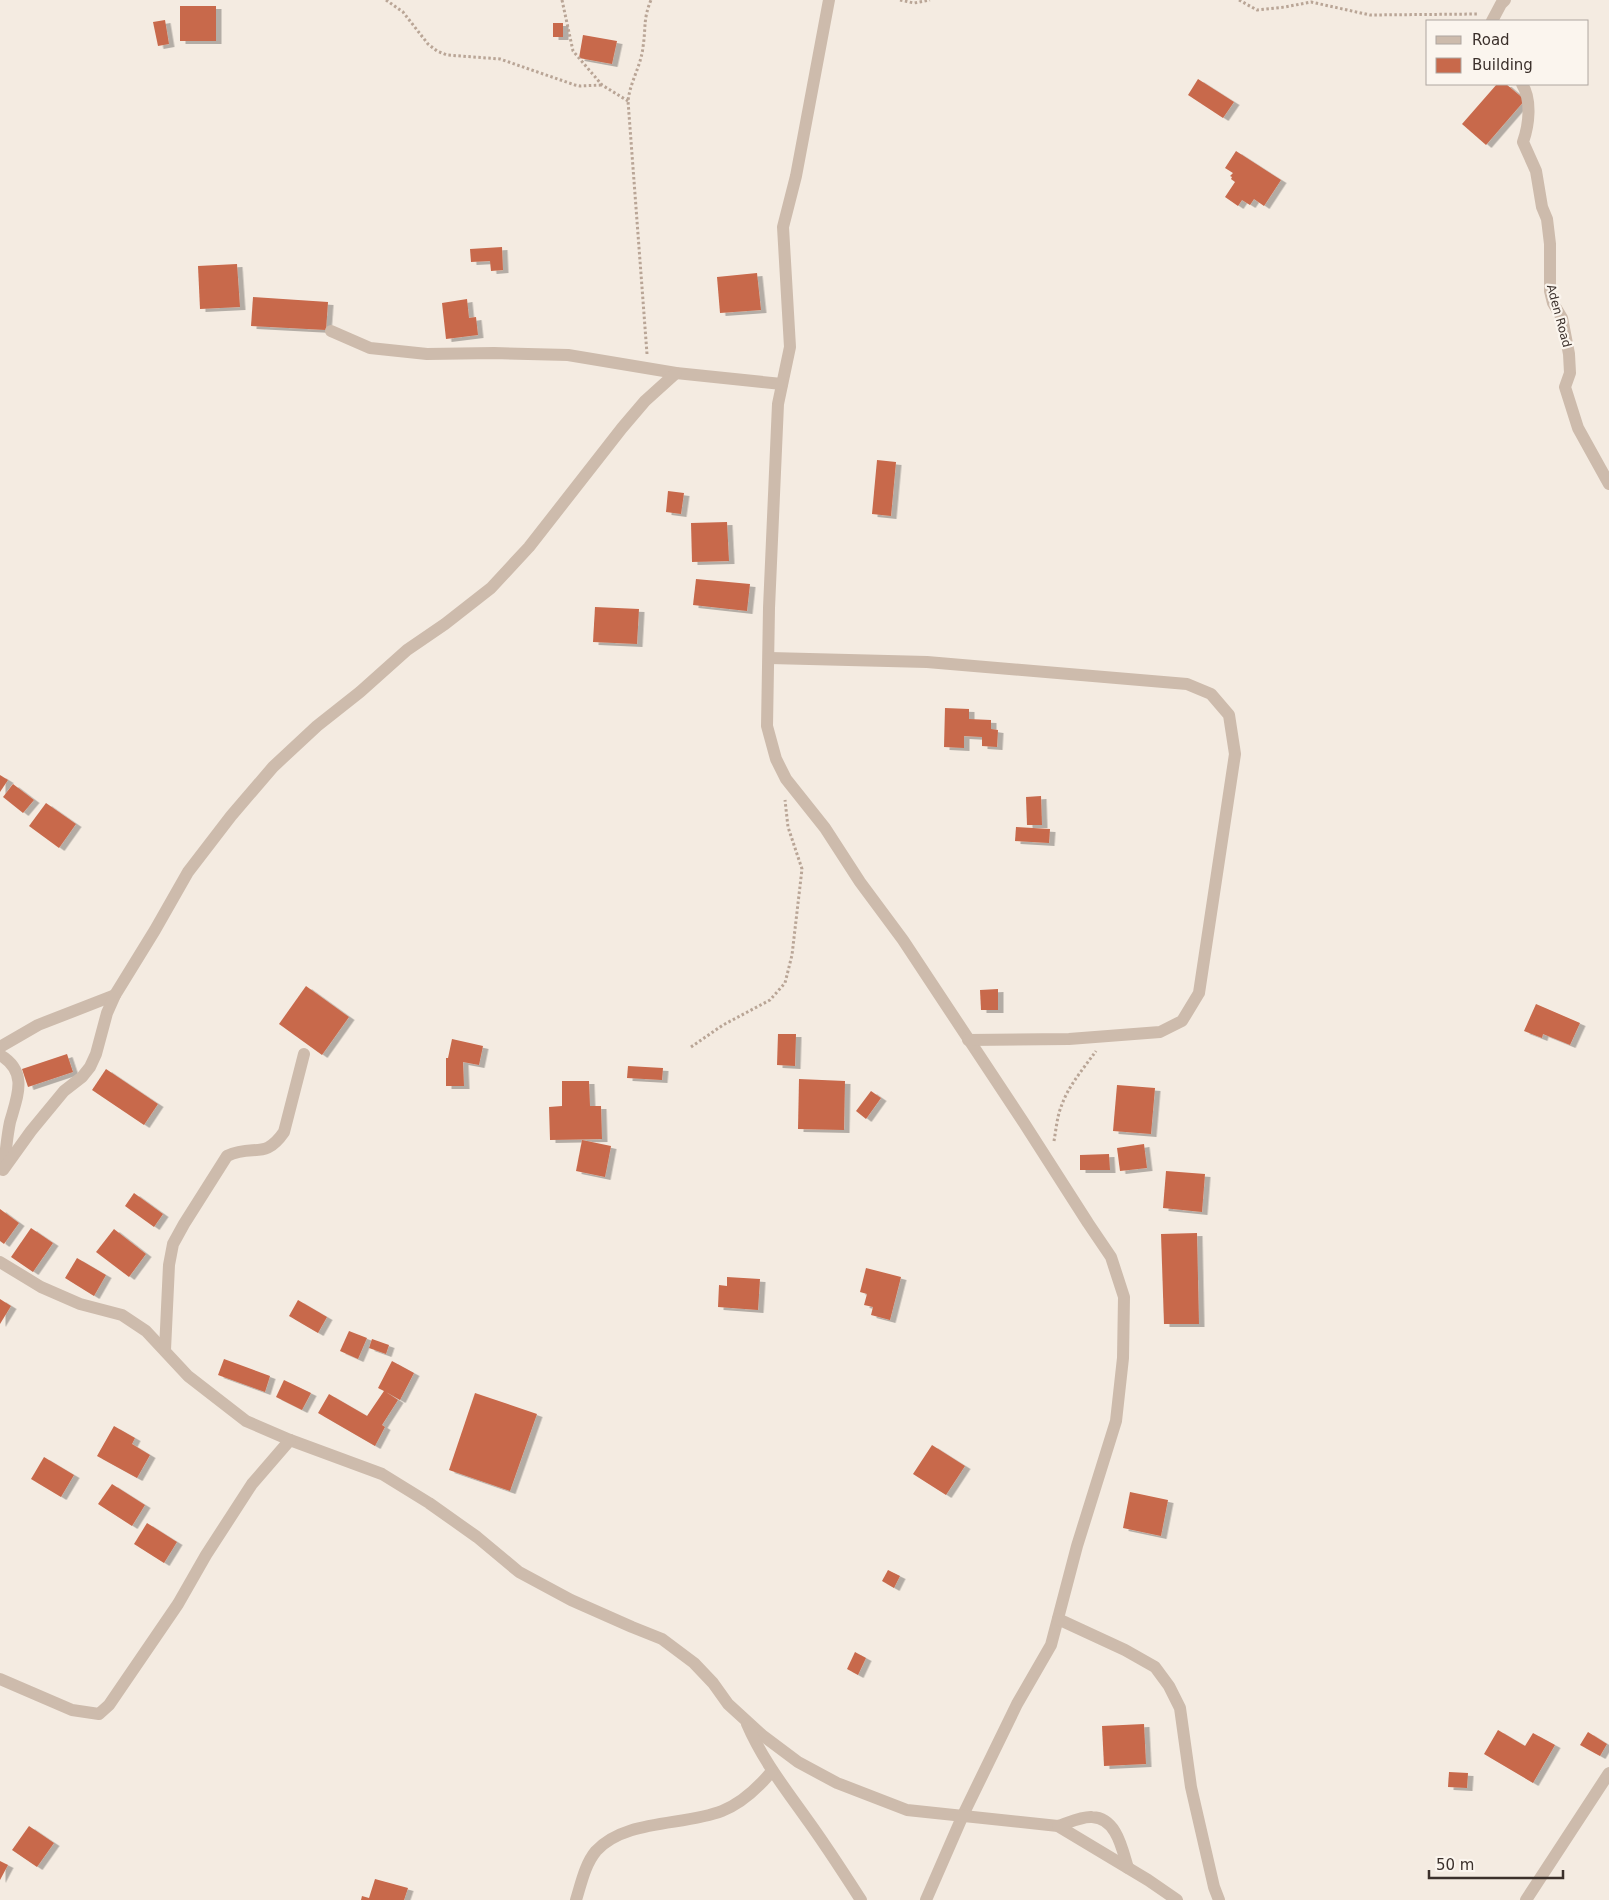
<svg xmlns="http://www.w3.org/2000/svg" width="1609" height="1900" font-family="'DejaVu Sans',sans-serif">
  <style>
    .building { fill: #c8694b; filter: url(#shadow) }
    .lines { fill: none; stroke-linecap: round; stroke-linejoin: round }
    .path { stroke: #b9a596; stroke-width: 3; stroke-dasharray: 2.5 2.5; stroke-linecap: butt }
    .minor { stroke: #cdbbac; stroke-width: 12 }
    .labels { text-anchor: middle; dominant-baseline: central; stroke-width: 4.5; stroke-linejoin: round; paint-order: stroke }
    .street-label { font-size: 12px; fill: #3b302b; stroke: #fbf5ee }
  </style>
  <defs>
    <filter id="shadow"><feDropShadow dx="5.5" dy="3" stdDeviation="0" flood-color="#0004"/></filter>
  </defs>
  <rect width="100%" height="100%" fill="#f4ebe1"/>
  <g class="building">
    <rect x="180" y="6" width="36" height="35"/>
    <path d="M165,20L169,44L158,46L153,22Z"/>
    <rect x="553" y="23" width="10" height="14"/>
    <path d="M583,35L617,41L612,64L579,58Z"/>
    <path d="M1198,79L1234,102L1223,118L1188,95Z"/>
    <path d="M1497,84H1506L1525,100L1486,145L1462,124Z"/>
    <path d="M1236,151L1281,180L1264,206L1254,199L1250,205L1242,200L1238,206L1225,197L1235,182L1231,179L1232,177L1230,176L1233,173L1225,168Z"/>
    <path d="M502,247L503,270L491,271L490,261L471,262L470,249Z"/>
    <path d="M237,264L240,307L200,309L198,266Z"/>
    <path d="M757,273L761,310L720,313L717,277Z"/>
    <path d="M253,297L328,302L326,330L251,326Z"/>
    <path d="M467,299L469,318L476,317L478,335L446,339L442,303Z"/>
    <path d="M877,460L896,462L891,516L872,514Z"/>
    <path d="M668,491L684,493L681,514L666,512Z"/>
    <path d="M727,522L729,561L692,562L691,523Z"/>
    <path d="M696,579L750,584L747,611L693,605Z"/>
    <path d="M595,607L639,609L637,644L593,642Z"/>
    <path d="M945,708L969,709V719L991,720V729L998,730L997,747L982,746V737L964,736V748L944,747Z"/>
    <path d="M0,775L8,780L0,792Z"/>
    <path d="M13,784L34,800L23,813L3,797Z"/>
    <path d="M1041,796L1042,825H1027L1026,797Z"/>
    <path d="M46,803L76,824L59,848L29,826Z"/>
    <path d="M1016,827L1050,829L1049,843L1015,841Z"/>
    <path d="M306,986L349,1017L322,1055L279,1024Z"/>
    <path d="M998,989V1010H981L980,990Z"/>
    <path d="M1536,1004L1580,1023L1570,1045L1543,1034L1542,1038L1524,1031Z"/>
    <path d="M778,1034H796L795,1066L777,1065Z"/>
    <path d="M452,1039L483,1046L479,1065L463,1062L464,1086H446V1058H448Z"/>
    <path d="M67,1054L73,1072L28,1087L22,1069Z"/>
    <path d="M628,1066L663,1068L662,1080L627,1078Z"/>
    <path d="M106,1069L158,1104L144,1125L92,1090Z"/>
    <path d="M799,1079L845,1081L844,1130L798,1129Z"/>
    <path d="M562,1081H589L590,1106H601L602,1139L550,1140L549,1107L562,1106Z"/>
    <path d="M1117,1085L1155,1088L1151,1134L1113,1131Z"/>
    <path d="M871,1091L881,1098L866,1119L856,1111Z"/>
    <path d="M582,1140L611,1146L605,1177L576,1171Z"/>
    <path d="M1144,1144L1147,1168L1120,1171L1117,1148Z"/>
    <path d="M1109,1154L1110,1170H1080V1155Z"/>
    <path d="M1166,1171L1205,1174L1202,1212L1163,1208Z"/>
    <path d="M134,1193L163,1214L154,1227L125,1206Z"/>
    <path d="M0,1209L19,1223L4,1244L0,1241Z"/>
    <path d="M31,1228L53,1243L33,1272L11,1257Z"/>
    <path d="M114,1229L146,1254L129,1277L96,1252Z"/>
    <path d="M1197,1233L1199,1324H1164L1161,1234Z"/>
    <path d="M77,1258L106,1275L94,1296L65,1278Z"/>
    <path d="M866,1268L901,1277L890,1320L871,1315L873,1307L864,1305L867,1294L860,1292Z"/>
    <path d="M727,1277L760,1279L758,1310L718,1307L719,1285L727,1286Z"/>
    <path d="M0,1299L11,1306L0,1324Z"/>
    <path d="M298,1300L327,1317L318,1333L289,1316Z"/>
    <path d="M349,1331L367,1338L358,1359L340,1351Z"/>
    <path d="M372,1339L389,1345L386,1354L369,1348Z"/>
    <path d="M224,1359L270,1376L265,1392L218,1375Z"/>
    <path d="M392,1361L414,1373L400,1400L386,1392L398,1400L382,1425L385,1427L375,1446L318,1413L329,1394L367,1416L384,1391L378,1388Z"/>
    <path d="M284,1380L311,1393L302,1410L276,1397Z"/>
    <path d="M475,1393L537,1414L510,1491L449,1470Z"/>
    <path d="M114,1426L135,1438L132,1444L150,1455L137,1478L97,1456Z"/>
    <path d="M932,1445L965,1466L946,1495L913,1474Z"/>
    <path d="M44,1457L74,1475L61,1497L31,1479Z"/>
    <path d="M112,1484L145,1505L132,1526L98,1504Z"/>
    <path d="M1130,1492L1168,1500L1161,1536L1123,1528Z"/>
    <path d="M147,1523L177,1542L164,1563L134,1544Z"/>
    <path d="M888,1570L900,1576L894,1588L882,1581Z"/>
    <path d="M855,1652L866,1658L858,1675L847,1669Z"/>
    <path d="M1144,1724L1146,1764L1104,1766L1102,1726Z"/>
    <path d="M1498,1730L1525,1746L1533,1733L1555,1745L1533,1783L1484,1754Z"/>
    <path d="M1588,1732L1607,1744L1600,1756L1580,1745Z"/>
    <path d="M1449,1772L1468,1773L1467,1788L1448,1787Z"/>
    <path d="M29,1826L54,1843L37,1867L12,1850Z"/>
    <path d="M0,1861L8,1865L0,1880Z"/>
    <path d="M375,1879L408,1888L404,1900H361L362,1896L369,1898Z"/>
  </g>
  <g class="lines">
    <g class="path">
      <path d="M386,0L403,12L428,44L437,51L447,55L500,59L575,85L580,86L602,85"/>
      <path d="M562,0L573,51L602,85L628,101"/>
      <path d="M900,0L914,3L930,0"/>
      <path d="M1239,0L1257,10L1285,7L1311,2L1370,15L1479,14"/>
      <path d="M647,354L628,101C630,82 641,66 643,47C646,28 643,19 651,0"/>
      <path d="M691,1047L723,1025L770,1000L785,983L792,955L802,869L788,827L785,800"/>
      <path d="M1054,1141C1056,1130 1057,1117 1061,1107C1068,1086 1084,1068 1096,1051"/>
    </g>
    <g class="minor">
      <path d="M829,0L796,176L783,227L790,347L778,404L769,608L767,726L776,759L786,779L825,828L860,882L903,940L1024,1123L1088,1223L1111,1257L1124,1297L1123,1358L1116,1421L1077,1546L1051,1645L1017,1704L963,1815L926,1900"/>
      <path d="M1492,21L1501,4L1505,0"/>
      <path d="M1522,84C1532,100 1529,125 1523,142L1536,171L1542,207L1547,219L1550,244V291L1553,303L1562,318L1569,354L1570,373L1565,387L1578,428L1609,484"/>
      <path d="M331,331L370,348L427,354L494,353L568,355L676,373L782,384"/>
      <path d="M770,658L927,662L1187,684L1211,694L1229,715L1235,754L1199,993L1182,1021L1160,1032L1069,1039L968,1040"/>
      <path d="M0,1047L38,1025L115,995"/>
      <path d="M0,1055C29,1072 17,1097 10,1122C7,1136 6,1151 4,1165"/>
      <path d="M3,1170L31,1131L64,1091L82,1077L90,1067L96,1054L107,1013L115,995L155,930L188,872L231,816L273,767L317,726L360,692L407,650L445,624L491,588L529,547L622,428L645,401L676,373"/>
      <path d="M0,1262L41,1287L80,1304L122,1315L146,1331L188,1376L246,1421L290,1440L382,1474L429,1503L477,1537L519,1572L571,1600L632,1627L662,1639L694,1663L713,1683L728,1704L762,1735L798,1762L837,1783L907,1810L1058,1826L1148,1880L1177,1900"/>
      <path d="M165,1350L169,1265L173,1244L184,1224L227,1156C254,1143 264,1161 284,1132L304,1054"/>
      <path d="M1058,1619L1125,1650L1155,1667L1169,1686L1180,1708L1191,1787L1214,1887L1219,1900"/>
      <path d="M0,1679L72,1710L99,1714L109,1705L178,1604L206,1555L252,1484L290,1440"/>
      <path d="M747,1724C762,1759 784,1787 806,1818C825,1844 843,1872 861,1900"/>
      <path d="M1058,1826C1068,1823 1082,1816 1092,1817C1117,1818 1122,1849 1128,1868"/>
      <path d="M576,1900C581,1884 585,1864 596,1851C625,1819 684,1826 722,1811C742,1803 758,1788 772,1771"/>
      <path d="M1526,1900L1609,1773"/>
    </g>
  </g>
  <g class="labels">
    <g class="street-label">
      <text transform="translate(1559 316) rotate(75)">Aden Road</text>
    </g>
  </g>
  <rect x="1426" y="20" width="162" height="65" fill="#fbf5ee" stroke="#aea6a0"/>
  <rect x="1436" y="36" width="25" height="8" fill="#cdbbac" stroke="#aea6a0"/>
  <text x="1472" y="45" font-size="15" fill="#3b302b">Road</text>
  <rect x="1436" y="58" width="25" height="15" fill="#c8694b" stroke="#aea6a0"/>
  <text x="1472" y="70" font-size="15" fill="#3b302b">Building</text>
  <path d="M1429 1870v8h134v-8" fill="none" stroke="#3b302b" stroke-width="2.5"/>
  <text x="1436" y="1870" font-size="15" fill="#3b302b" stroke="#fbf5ee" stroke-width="4" paint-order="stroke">50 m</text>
</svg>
